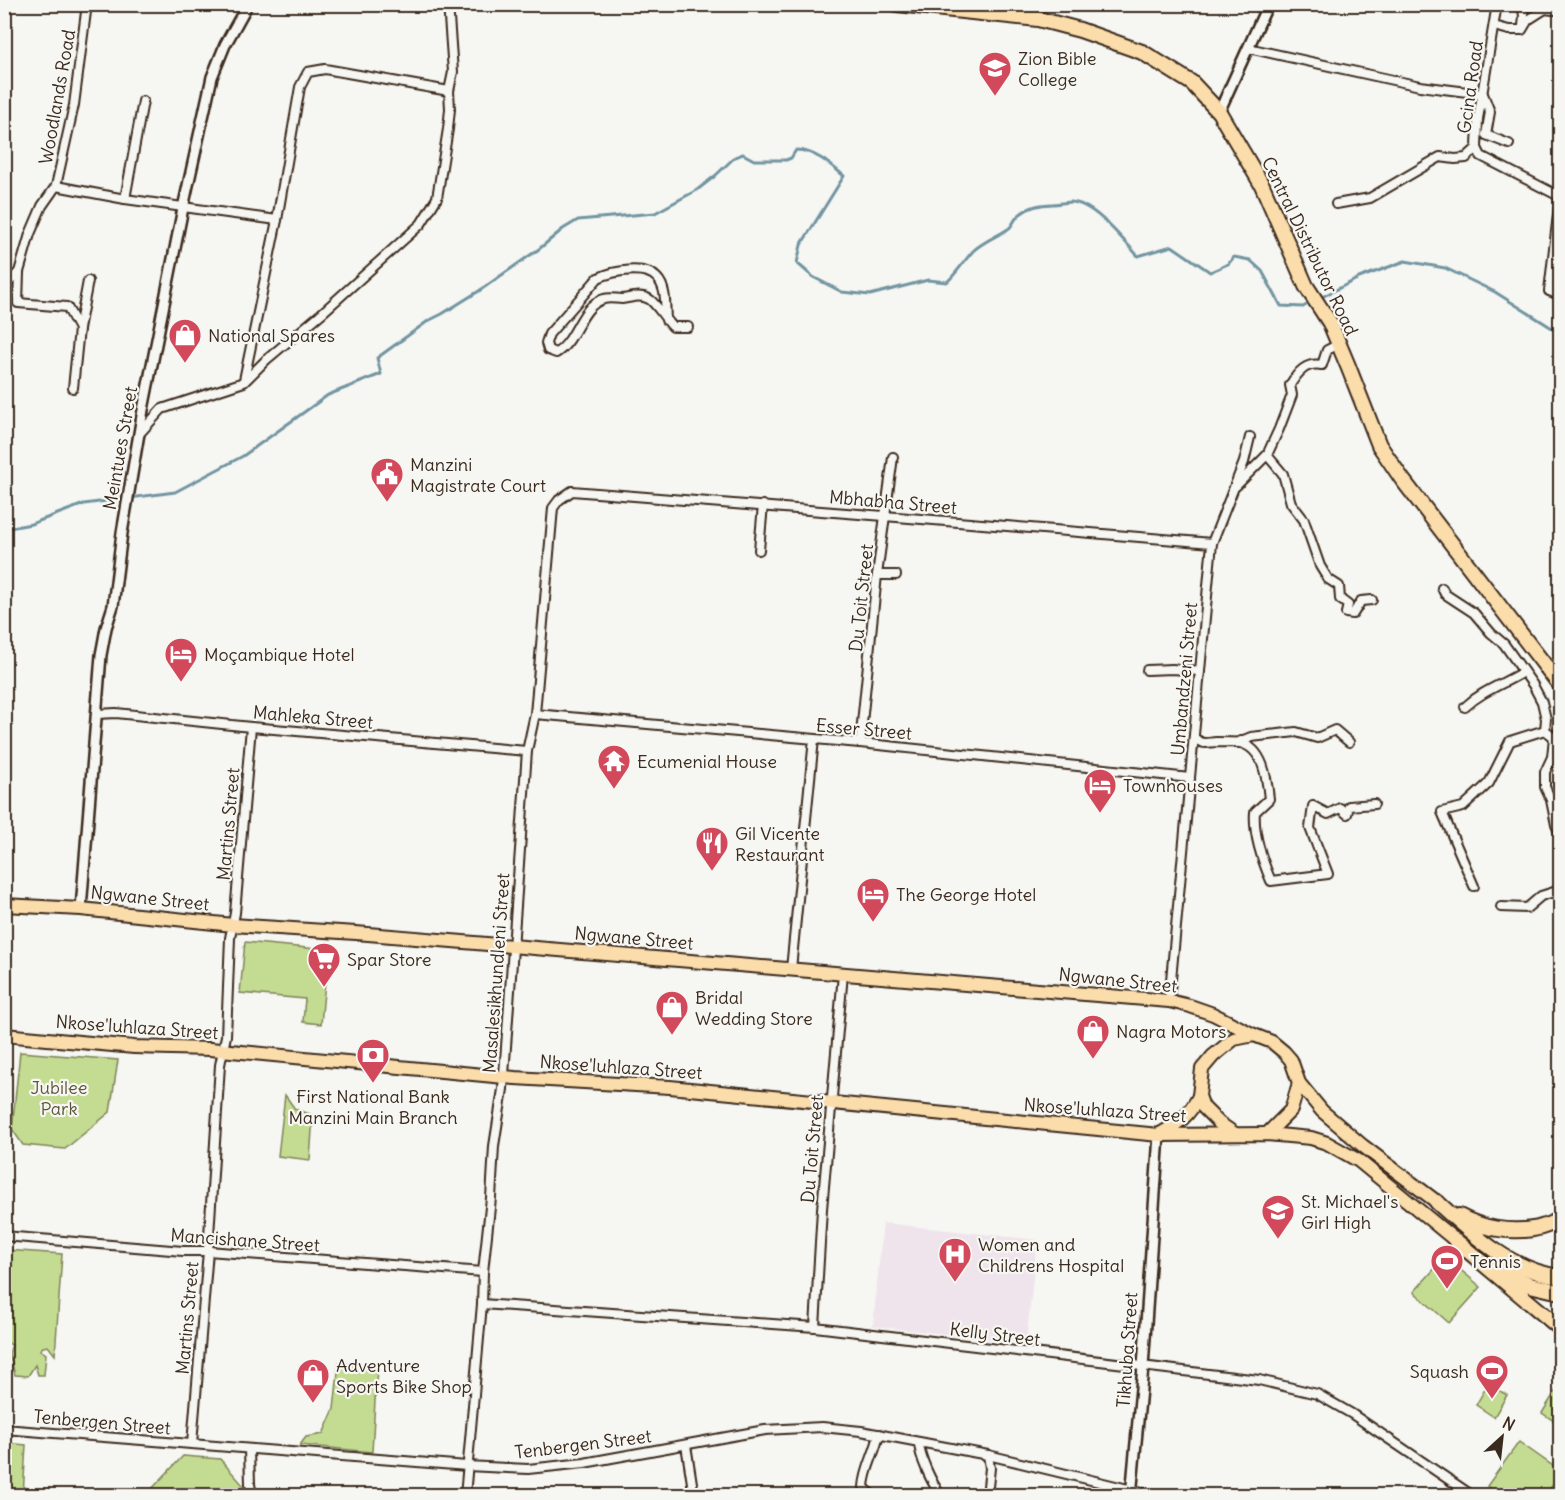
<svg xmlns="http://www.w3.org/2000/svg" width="1565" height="1500" font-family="Delius,sans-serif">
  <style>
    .built { fill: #efe3ec }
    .green { fill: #c3dc92; stroke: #7f8358; stroke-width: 1.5 }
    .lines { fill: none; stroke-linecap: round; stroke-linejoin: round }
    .stream { stroke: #7295a1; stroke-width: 3 }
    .minor-casing { stroke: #3b2a1e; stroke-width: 12 }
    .tertiary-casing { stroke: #3b2a1e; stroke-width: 14 }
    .primary-casing { stroke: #3b2a1e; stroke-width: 16 }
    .trunk-casing { stroke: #3b2a1e; stroke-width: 18 }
    .minor { stroke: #f6f6f2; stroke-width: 8 }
    .tertiary { stroke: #f6f6f2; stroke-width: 9 }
    .primary { stroke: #fbdcab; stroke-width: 12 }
    .trunk { stroke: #fbdcab; stroke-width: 14 }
    .labels { text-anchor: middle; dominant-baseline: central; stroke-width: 4.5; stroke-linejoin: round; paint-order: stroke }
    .poi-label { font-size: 18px; fill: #3b2a1e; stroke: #f6f6f2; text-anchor: start }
    .street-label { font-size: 18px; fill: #3b2a1e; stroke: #f6f6f2 }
    .park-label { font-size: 18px; fill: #5d563b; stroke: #f6f6f2 }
  </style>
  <rect width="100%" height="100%" fill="#f6f6f2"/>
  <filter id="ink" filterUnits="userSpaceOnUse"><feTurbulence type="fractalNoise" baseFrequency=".0167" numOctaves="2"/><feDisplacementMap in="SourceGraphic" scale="12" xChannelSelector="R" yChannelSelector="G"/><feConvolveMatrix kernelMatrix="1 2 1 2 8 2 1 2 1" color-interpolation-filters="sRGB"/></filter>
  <g filter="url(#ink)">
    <path class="built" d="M883,1223L1037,1240L1026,1343L873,1326Z"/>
    <g class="green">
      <path d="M245,942L328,950L321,1024L303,1022L305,999L240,993Z"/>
      <path d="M20,1052L118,1060L110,1112L65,1149L23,1145L12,1129Z"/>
      <path d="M285,1095L295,1109L313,1115L310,1160L278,1156Z"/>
      <path d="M5,1250L62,1254L55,1355L48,1346L43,1347L40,1350L46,1354L44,1375H38L35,1365L28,1376L15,1375L9,1353L12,1345L6,1342L5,1343Z"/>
      <path d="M1445,1257L1481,1287L1449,1323L1414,1292Z"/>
      <path d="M339,1363L377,1367L372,1452L300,1445L306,1437L323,1434L334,1409Z"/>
      <path d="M1488,1384L1507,1395L1494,1417L1476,1405Z"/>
      <path d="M1560,1384V1425L1542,1413Z"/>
      <path d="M1519,1442L1560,1471V1475L1545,1495H1500L1487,1486Z"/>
      <path d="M4,1443L26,1445L23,1495H5Z"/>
      <path d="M183,1456L220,1459L243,1485L245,1495H146Z"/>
    </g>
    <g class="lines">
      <g class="stream">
        <path d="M1318,299L1359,278L1405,261L1445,268L1495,292L1560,333"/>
        <path d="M4,529L31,524L84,504L175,492L243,456L328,395L381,374L377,358L428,321L442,314L479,291L539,249L563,229L578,220L655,213L697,190L715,176L735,157L743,154L754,160H786L791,158L796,150C814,150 831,165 844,176L801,245L797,263L813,277L842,292L870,295L928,280L947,282C957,273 964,261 973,251C984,241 996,237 1008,229C1013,226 1014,219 1019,215C1028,207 1042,204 1053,204C1059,204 1067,202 1071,202C1094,203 1123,240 1138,256L1172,246L1210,272L1228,264L1234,257L1250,260L1262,271L1281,306L1303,307L1312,302"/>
      </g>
      <g class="minor-casing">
        <g id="minor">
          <path d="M1497,4L1478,119L1477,148L1481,156L1555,194H1560"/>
          <path d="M1522,4L1524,16L1523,26"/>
          <path d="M1545,9L1553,10H1560"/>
          <path d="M1494,26L1509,30H1522L1528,20L1553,4"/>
          <path d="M1248,48L1420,86L1483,94L1490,112L1486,135L1509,144"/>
          <path d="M56,186L125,199L277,220"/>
          <path d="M1560,197L1549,291L1560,295"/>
          <path d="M125,199L143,101"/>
          <path d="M1336,204L1370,198L1440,157L1455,159L1466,158L1477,148"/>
          <path d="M19,272L18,303L67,307L79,329"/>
          <path d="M4,287L19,272L30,234L42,206L56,186L74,105L87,4"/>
          <path d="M666,320C665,307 667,288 657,278C645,265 613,271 598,278L549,334L546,343L548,350L556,353C577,341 580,305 604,299C610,297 616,299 622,299C631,298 640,294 649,299C656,303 665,319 673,327H688"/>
          <path d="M244,380L277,220L300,87L308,72L325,69L449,91"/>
          <path d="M73,388L79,329L88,281"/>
          <path d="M139,434L162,409L244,382L266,360L322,313L421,224L437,198L448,129L450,109L449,91L453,72L448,4"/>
          <path d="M1267,455L1283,474L1291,503L1304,520L1320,566L1328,579L1339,586L1340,599L1348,605L1346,613L1353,614L1361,601L1372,600"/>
          <path d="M1236,486L1267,455L1279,429L1292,395L1290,385C1298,372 1306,362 1322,365L1327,350L1339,344"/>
          <path d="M759,550L763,505"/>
          <path d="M877,575H896"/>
          <path d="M1442,588L1445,594L1474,613L1491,633L1504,644L1533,685L1542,702L1546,719L1545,730L1554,737L1552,757L1545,772V787L1551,800L1556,825L1560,834"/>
          <path d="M1147,670L1172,669L1200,671"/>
          <path d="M1465,707C1482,691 1503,684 1523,672"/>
          <path d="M97,714L116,713L251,727L527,751"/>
          <path d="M535,714L860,743L1190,778"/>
          <path d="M1194,738C1204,745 1205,743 1216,742C1224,742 1233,742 1240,743C1264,748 1267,780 1269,799L1255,812C1253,835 1262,860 1271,881L1328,874L1310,828L1313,806L1328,814L1340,808L1347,814L1349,806L1374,804"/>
          <path d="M860,743L877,575L893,457"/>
          <path d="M1236,743L1251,737L1296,732L1317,738L1335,730L1349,742"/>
          <path d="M1474,886L1442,812L1463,807L1489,783L1510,741L1545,730"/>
          <path d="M1501,907L1527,908L1541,896L1560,890"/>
          <path d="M791,969L814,739"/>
          <path d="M1169,1001L1212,543L1244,462L1250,437"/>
          <path d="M4,1236L183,1251H208L483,1272"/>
          <path d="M482,1304L815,1327L1259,1380L1317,1394L1352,1414L1473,1496"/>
          <path d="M815,1327L822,1209L843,974"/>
          <path d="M4,1429L467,1466L528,1469L584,1463L765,1430L822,1427L861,1431L988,1455L1157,1496"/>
          <path d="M919,1442C919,1457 932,1483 941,1496"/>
          <path d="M192,1444L208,1251L220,1065L226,1036L230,938L235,913L251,727"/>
          <path d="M686,1445L694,1496"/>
          <path d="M249,1449L250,1484L252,1496"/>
          <path d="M465,1496L482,1304L483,1272L491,1198L494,1146L503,1089L527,751L535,714L553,508L559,500L572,491C785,507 999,526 1212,543"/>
          <path d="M873,1496L864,1487C865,1468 876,1452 879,1434"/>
          <path d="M987,1496L990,1468L988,1455"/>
        </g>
      </g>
      <g class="tertiary-casing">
        <g id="tertiary">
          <path d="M1219,112L1268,4"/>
          <path d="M81,909L101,655L106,628L113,606L122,533L143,410L183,208L212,77L225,45L245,9L246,4"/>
          <path d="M1131,1496L1143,1367L1159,1135"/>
        </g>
      </g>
      <g class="primary-casing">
        <g id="primary">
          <path d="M4,905L81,909L233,925L356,933L1169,1001L1190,1006L1213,1014L1254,1035L1272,1042L1284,1052L1291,1060L1299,1083L1322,1111L1363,1146L1437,1202"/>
          <path d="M4,1035L134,1047L210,1049L515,1078L670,1087L1159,1135L1267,1134L1311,1138L1327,1143L1359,1161L1455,1240"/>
          <path d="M1160,1134C1179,1123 1189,1116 1199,1096"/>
          <path d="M1235,1134L1219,1123L1203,1107L1199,1096L1202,1069L1213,1056L1234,1039L1254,1035"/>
          <path d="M1267,1134L1291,1110L1299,1083"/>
        </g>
      </g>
      <g class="trunk-casing">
        <g id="trunk">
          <path d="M897,4L1038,19L1080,30L1142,52L1192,83L1219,112L1262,185L1306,286L1330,323L1348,366L1379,445L1402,479L1560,685"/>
          <path d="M1437,1202C1472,1234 1511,1271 1560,1277"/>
          <path d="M1459,1216C1481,1228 1508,1233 1533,1229C1542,1228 1552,1223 1560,1220"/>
          <path d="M1455,1240L1560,1328"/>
          <path d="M1499,1268L1530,1285L1560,1292"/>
        </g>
      </g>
      <use href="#minor" class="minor"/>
      <use href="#tertiary" class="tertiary"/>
      <use href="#primary" class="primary"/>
      <use href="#trunk" class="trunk"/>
    </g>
  </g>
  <defs>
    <g id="school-pin" transform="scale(1.725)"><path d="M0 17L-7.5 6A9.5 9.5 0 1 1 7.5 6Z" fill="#d1495b" stroke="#f6f6f2"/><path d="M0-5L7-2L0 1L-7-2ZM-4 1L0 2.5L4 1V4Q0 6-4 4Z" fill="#fff"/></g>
    <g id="shop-pin" transform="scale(1.725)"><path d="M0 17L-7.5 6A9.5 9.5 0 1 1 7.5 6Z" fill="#d1495b" stroke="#f6f6f2"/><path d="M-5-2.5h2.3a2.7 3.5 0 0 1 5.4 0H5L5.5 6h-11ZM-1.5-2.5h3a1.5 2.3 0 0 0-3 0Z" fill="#fff"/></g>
    <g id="civic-pin" transform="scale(1.725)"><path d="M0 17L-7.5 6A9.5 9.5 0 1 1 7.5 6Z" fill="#d1495b" stroke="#f6f6f2"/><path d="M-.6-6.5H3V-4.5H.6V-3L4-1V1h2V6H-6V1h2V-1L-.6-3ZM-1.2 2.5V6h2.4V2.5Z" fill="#fff"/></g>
    <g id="hotel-pin" transform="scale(1.725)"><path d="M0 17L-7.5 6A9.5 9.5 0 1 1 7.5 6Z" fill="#d1495b" stroke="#f6f6f2"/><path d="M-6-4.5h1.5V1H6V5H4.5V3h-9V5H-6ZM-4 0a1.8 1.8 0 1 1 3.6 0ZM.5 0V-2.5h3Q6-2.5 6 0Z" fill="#fff"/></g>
    <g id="temple-pin" transform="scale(1.725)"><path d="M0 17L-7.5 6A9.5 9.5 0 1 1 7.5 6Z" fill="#d1495b" stroke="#f6f6f2"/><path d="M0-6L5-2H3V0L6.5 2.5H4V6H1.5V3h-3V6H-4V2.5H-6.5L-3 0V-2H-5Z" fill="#fff"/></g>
    <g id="restaurant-pin" transform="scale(1.725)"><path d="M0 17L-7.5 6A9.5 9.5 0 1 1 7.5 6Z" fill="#d1495b" stroke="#f6f6f2"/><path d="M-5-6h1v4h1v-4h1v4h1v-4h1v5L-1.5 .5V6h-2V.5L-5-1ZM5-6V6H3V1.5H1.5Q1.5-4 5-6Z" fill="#fff"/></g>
    <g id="supermarket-pin" transform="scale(1.725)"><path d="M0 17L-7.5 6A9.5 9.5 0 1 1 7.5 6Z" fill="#d1495b" stroke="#f6f6f2"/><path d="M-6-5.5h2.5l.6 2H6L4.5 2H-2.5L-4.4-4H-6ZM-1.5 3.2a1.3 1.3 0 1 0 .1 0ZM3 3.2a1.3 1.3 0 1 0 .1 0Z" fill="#fff"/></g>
    <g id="bank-pin" transform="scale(1.725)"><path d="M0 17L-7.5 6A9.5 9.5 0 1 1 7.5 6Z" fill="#d1495b" stroke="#f6f6f2"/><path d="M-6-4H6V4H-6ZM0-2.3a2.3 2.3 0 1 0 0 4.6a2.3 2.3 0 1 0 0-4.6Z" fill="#fff"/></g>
    <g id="hospital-pin" transform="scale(1.725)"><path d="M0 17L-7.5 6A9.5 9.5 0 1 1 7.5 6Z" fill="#d1495b" stroke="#f6f6f2"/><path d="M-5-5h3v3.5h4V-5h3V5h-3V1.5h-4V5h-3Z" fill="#fff"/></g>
    <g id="stadium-pin" transform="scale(1.725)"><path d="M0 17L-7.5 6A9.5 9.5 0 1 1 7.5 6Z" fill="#d1495b" stroke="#f6f6f2"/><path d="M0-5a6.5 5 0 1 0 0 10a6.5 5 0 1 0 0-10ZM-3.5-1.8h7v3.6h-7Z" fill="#fff"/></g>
  </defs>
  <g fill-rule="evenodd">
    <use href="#school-pin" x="995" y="68"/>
    <use href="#shop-pin" x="185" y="335"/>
    <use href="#civic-pin" x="387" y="474"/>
    <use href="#hotel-pin" x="181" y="654"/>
    <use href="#temple-pin" x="614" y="761"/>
    <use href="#hotel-pin" x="1100" y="785"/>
    <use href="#restaurant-pin" x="712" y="843"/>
    <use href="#hotel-pin" x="873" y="894"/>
    <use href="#supermarket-pin" x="324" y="959"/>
    <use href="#shop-pin" x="672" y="1007"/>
    <use href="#shop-pin" x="1093" y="1031"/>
    <use href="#bank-pin" x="373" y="1055"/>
    <use href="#school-pin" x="1278" y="1211"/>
    <use href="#hospital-pin" x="955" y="1254"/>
    <use href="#stadium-pin" x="1447" y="1261"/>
    <use href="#stadium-pin" x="1492" y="1371"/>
    <use href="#shop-pin" x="313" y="1375"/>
  </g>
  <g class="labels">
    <g class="poi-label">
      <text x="1018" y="58">Zion Bible<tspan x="1018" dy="21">College</tspan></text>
      <text x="208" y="335">National Spares</text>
      <text x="410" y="464">Manzini<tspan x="410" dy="21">Magistrate Court</tspan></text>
      <text x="204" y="654">Moçambique Hotel</text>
      <text x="637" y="761">Ecumenial House</text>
      <text x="1123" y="785">Townhouses</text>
      <text x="735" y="833">Gil Vicente<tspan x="735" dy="21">Restaurant</tspan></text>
      <text x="896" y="894">The George Hotel</text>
      <text x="347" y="959">Spar Store</text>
      <text x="695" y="997">Bridal<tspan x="695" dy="21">Wedding Store</tspan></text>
      <text x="1116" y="1031">Nagra Motors</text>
      <text x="373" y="1096" text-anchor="middle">First National Bank<tspan x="373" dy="21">Manzini Main Branch</tspan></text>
      <text x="1301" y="1201">St. Michael's<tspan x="1301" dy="21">Girl High</tspan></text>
      <text x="978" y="1244">Women and<tspan x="978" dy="21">Childrens Hospital</tspan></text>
      <text x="1470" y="1261">Tennis</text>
      <text x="336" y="1365">Adventure<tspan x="336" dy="21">Sports Bike Shop</tspan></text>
      <text x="1469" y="1371" text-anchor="end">Squash</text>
    </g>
    <g class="street-label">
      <text transform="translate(1470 87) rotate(-82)">Gcina Road</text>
      <text transform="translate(57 97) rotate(-80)">Woodlands Road</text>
      <text transform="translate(1310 246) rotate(64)">Central Distributor Road</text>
      <text transform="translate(120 448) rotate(-80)">Meintues Street</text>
      <text transform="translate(893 502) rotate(5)">Mbhabha Street</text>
      <text transform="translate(861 598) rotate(-84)">Du Toit Street</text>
      <text transform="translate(1184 679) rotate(-85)">Umbandzeni Street</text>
      <text transform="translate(313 717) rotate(5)">Mahleka Street</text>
      <text transform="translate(864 729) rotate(5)">Esser Street</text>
      <text transform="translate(228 824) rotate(-85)">Martins Street</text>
      <text transform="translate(150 898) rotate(6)">Ngwane Street</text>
      <text transform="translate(634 938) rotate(5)">Ngwane Street</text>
      <text transform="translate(496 973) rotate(-86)">Masalesikhundleni Street</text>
      <text transform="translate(1118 980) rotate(6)">Ngwane Street</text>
      <text transform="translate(137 1027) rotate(4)">Nkose'luhlaza Street</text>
      <text transform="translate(621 1067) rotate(4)">Nkose'luhlaza Street</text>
      <text transform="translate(1105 1110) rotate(4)">Nkose'luhlaza Street</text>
      <text transform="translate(812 1149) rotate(-85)">Du Toit Street</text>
      <text transform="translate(245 1240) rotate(4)">Mancishane Street</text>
      <text transform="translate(187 1318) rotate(-85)">Martins Street</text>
      <text transform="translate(995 1334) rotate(7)">Kelly Street</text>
      <text transform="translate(1127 1350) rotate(-86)">Tikhuba Street</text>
      <text transform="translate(102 1422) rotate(5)">Tenbergen Street</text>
      <text transform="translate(583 1444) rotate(-7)">Tenbergen Street</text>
    </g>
    <g class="park-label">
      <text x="59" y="1087">Jubilee<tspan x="59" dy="21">Park</tspan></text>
    </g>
  </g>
  <rect width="1565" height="1500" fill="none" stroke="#f6f6f2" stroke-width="24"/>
  <rect x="12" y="12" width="1541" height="1476" fill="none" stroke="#3b2a1e" stroke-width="2" filter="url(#ink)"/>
  <g transform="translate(1502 1437) rotate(27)" stroke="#f6f6f2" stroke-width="4.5" paint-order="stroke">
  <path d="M0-4.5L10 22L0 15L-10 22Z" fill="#3b2a1e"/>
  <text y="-9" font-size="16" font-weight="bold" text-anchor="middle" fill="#3b2a1e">N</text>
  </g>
</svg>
